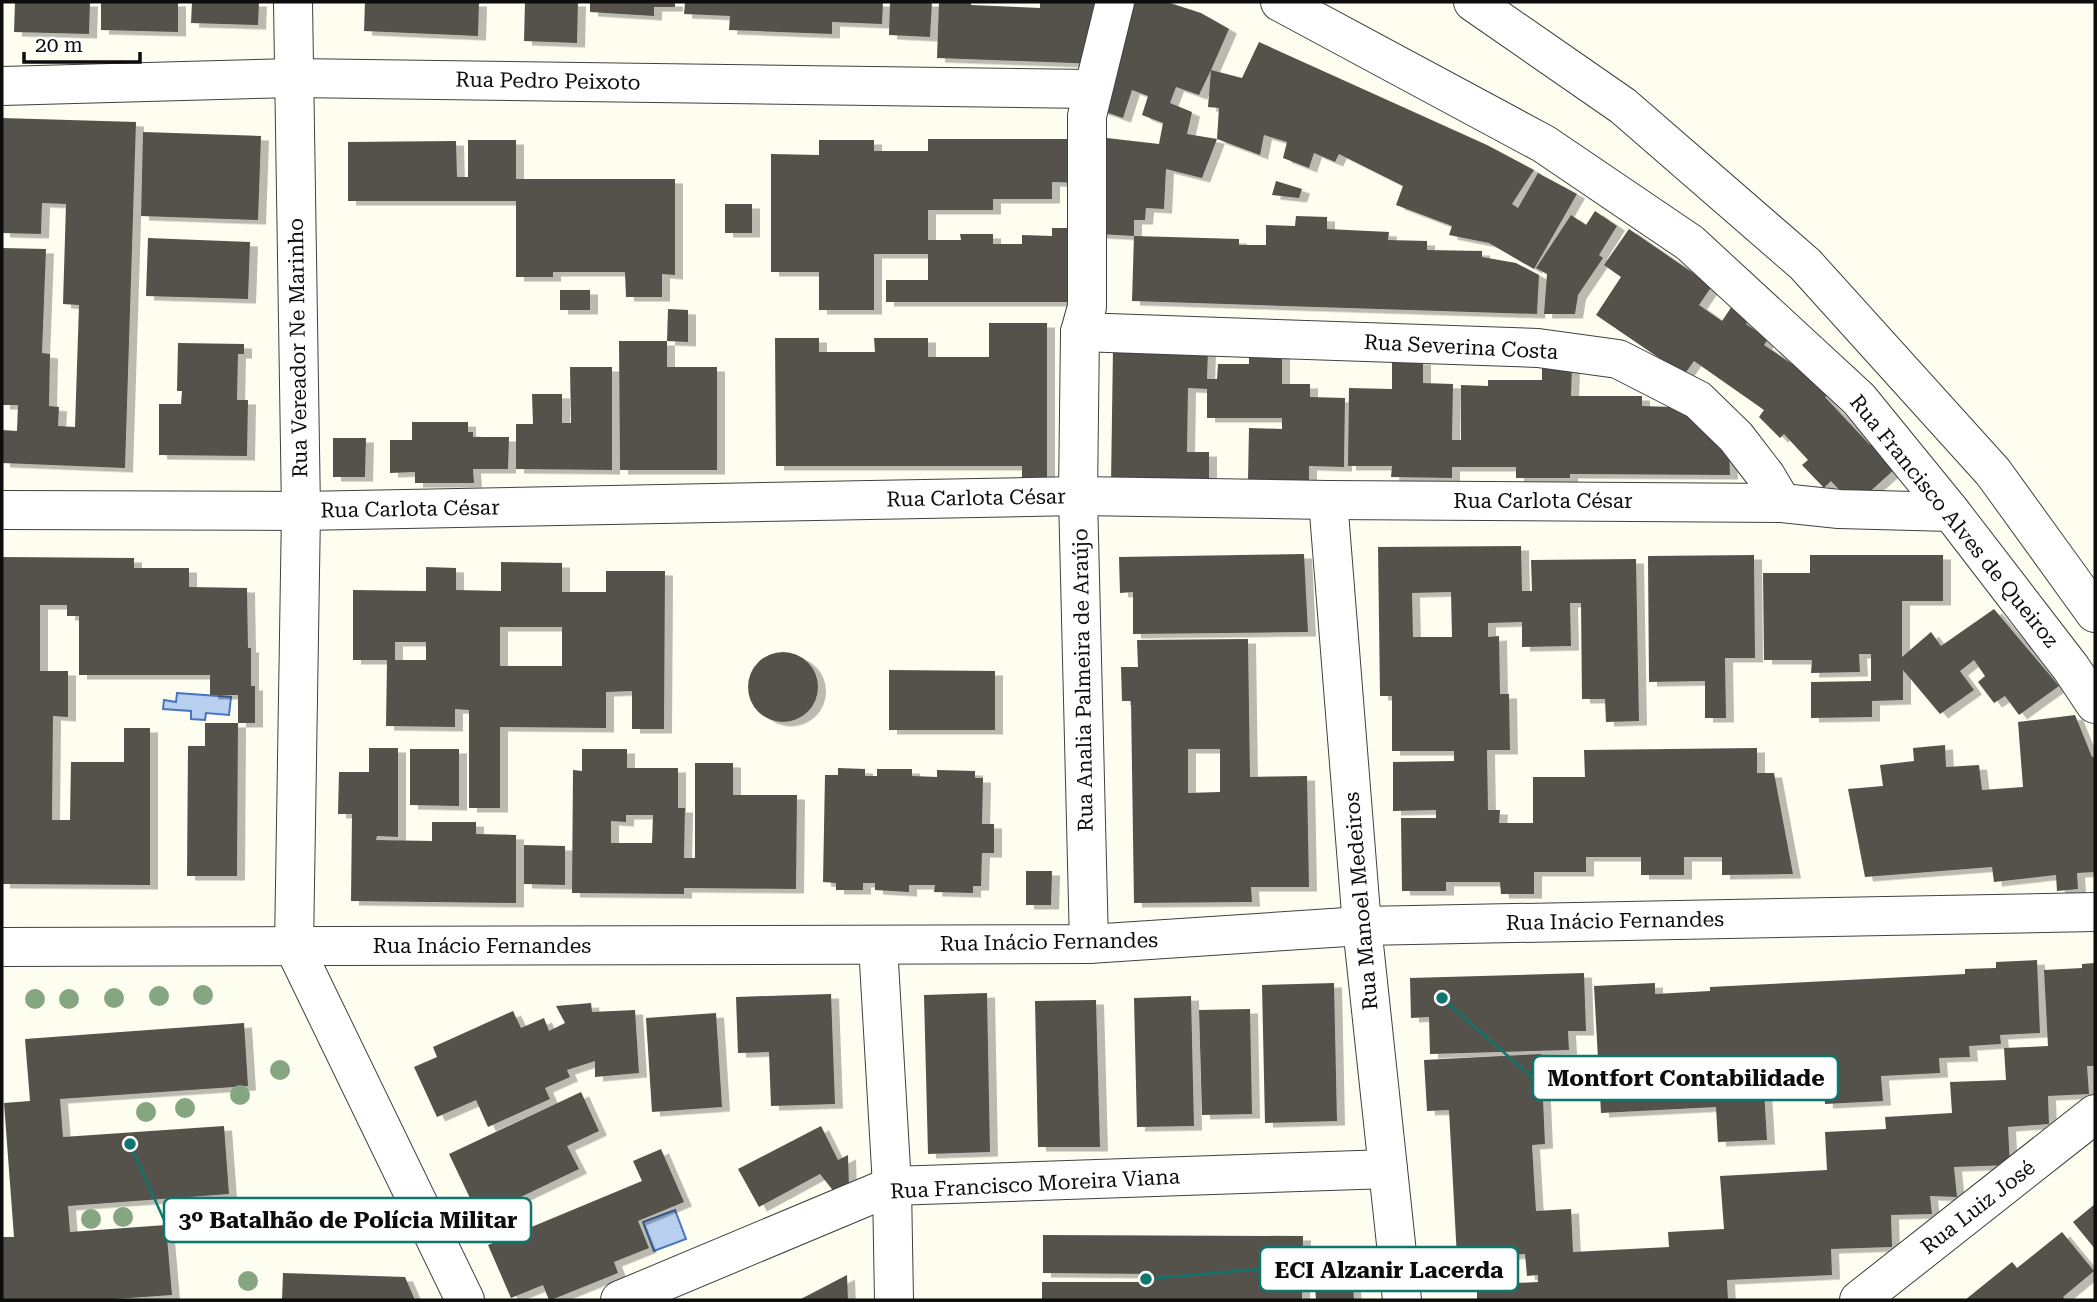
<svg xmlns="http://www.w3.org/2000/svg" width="2097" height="1302" font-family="'Roboto Serif',serif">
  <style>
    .water { fill: #b9cfef; stroke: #4875bf; stroke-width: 2 }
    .building { fill: #55514b; fill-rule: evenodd; filter: url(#shadow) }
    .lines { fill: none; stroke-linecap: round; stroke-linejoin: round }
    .minor-casing { stroke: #404040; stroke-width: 40 }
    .minor { stroke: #fff; stroke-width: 38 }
    .tree { fill: #86a681 }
    .labels { text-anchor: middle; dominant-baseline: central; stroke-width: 7; stroke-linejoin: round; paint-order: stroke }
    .street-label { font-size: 21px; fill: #0d0d0d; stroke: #fff }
    .leader { fill: none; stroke: #0f766e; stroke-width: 2.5 }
    .callout-dot { fill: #0f766e; stroke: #fff; stroke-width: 2.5 }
    .callout { fill: #fff; stroke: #0f766e; stroke-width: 2.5 }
    .callout-label { font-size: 23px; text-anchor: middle; font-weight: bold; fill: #0d0d0d }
  </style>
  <defs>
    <filter id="shadow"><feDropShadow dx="8" dy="4.5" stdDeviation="0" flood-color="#0004"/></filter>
  </defs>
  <rect width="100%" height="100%" fill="#fdfdf0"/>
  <g class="water">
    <path d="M177,693L231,697L229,715L206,713L205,720L191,719V711L163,709L164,700L176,702Z"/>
    <path d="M675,1210L686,1239L654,1251L643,1222Z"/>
  </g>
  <g class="building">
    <path d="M15,2H90L89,34L14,32Z"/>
    <path d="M101,2H178V32L101,30Z"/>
    <path d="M192,2H259L258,25L191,23Z"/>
    <path d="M365,2H479L478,36L364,31Z"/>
    <path d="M525,2H578L577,43L524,41Z"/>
    <path d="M590,2H675V7H654V16L590,12Z"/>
    <path d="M685,2H883L882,24L832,22V34L729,30L730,16L684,14Z"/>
    <path d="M890,2H932L930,37L889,35Z"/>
    <path d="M939,2H971V5L1040,8V2H1101L1098,64L937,58Z"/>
    <path d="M1133,2H1167L1201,13L1229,29L1211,70L1242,78L1259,42L1487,145L1534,170L1512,204L1518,208L1538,173L1577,194L1534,269L1489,243L1449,235L1452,226L1396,205L1403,186L1339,154L1335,162L1314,153L1309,168L1283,158L1287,142L1264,135L1260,155L1217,139L1202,178L1166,169L1164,209L1146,208L1145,220H1134V236L1099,234L1098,137L1159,144L1163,123L1142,115L1148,96L1132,90L1123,118L1097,109ZM1211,70L1208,107L1219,108L1217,139L1187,134L1192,112L1170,103L1176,87L1199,95Z"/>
    <path d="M2,118L136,122L125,468L2,463V430L17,431L18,405H2V248L46,249L42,353L50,354L49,406L59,407L58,426L75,427L79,305L63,304L66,204L42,203L41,234L2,233Z"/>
    <path d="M143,132L261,136L258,220L141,216Z"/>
    <path d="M928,139H1083V183L1052,182V199H993V210H928V240H961L960,234H993V244H1022V235L1052,236V228H1083V302H886V280H928V254H874V310H819V272H771V154L819,155V140H874V151H928Z"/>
    <path d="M468,140H516V179H675V275L662,274V297H626L625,272H553V277H516V201H348V142L456,141L457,177H468Z"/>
    <path d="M1276,181L1302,189L1299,198L1272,195Z"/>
    <rect x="725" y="204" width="27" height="29"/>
    <path d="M1595,211L1617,226L1599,255L1603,258L1578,295L1575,314H1544L1547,274L1536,268L1571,215L1586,225Z"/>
    <path d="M1296,216L1327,217V229L1389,232L1388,240L1427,241V250L1482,251V257L1516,263L1539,275L1537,314L1132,301L1134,236L1239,239V245H1266V225L1295,226Z"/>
    <path d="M1629,229L1712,286L1699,305L1722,321L1732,306L1750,318L1746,324L1768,339L1764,345L1832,391L1825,397L1870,445L1873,442L1896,468L1854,506L1831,481L1824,488L1802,465L1808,460L1784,434L1780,438L1759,417L1764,410L1694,361L1684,375L1596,315L1621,277L1604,265Z"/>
    <path d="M148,238L250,242L248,299L146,296Z"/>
    <rect x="560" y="290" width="30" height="20"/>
    <path d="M668,309L688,310V342L667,341Z"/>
    <path d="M989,323H1047V483H1022V466H776L775,338H819V352H875L874,338H928V357H989Z"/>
    <path d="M619,341H667V367H717V470H620Z"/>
    <path d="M178,343L244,344V354H238L237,400H248L247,456L159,455V404H181L182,391H177Z"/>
    <path d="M1113,348L1208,350L1207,379H1217L1218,364H1249V352H1282V384H1310V397L1345,398L1344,467L1309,466V482L1248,481L1249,428L1282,429V418H1207V389L1188,388L1187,452H1209V484L1111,483Z"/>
    <path d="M1423,360V383L1453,384L1452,440H1461V385L1488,386V380H1542V365L1572,366L1571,396H1642V406L1673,407L1701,421L1729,446L1730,475L1570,474V478H1516V467H1452V478L1391,477L1392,466H1348L1349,388L1392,389V361Z"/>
    <path d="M570,367H612V470L516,469V424H533L532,394H562V423H571Z"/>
    <path d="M412,422H468V432H473V437H509L508,469H473L474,483H415V472L390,473V440H412Z"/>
    <path d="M333,438H366L365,477H333Z"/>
    <path d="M1521,546L1522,591H1532L1531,560L1636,559L1639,721L1606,722L1605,699H1582L1581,603H1570L1571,646L1522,647V622L1488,623V637L1499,636L1500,694H1509L1510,750H1487L1488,810H1500L1499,823H1533V777H1585L1584,750L1757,748V773H1774L1793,874L1722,875V857H1684V875H1641V857H1586V872H1534V894H1501L1500,882H1446V891H1402L1401,818H1436V810L1393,811V762L1454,761V751H1392V696H1380L1378,547ZM1451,592L1452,637H1413L1412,593Z"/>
    <path d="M1304,554L1308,632L1133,634V592L1120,593L1119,557Z"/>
    <path d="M1754,555L1755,658H1725L1726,718H1705V681L1649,682L1648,556Z"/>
    <path d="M1810,555H1943V601H1902V657L1931,632L1941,646L1994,609L2059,686L2019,715L2005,696L1994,703L1978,682L1985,676L1974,660L1960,671L1974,690L1940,714L1903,670V700L1872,701V717L1811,718V682L1871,681V654H1859L1860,672L1811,673L1812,660H1764L1763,573H1810Z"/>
    <path d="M2,557L134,558V568H189V587L247,588L248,648H251V686H255V723H238V695H210V675H79V616H67V605H40V671H68V717L53,716L52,820H70L71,762H124V728H150V885L2,884Z"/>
    <path d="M501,562L562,563V592H606V571H665L664,729H632V691L606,692V728L500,727V808H469V710L455,709V727L386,726L387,660H353V590L426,591V567L456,568V590L501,591ZM500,627H562V666H500ZM395,642H426V660H395Z"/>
    <path d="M1248,639L1250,777L1307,776L1309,887H1251L1252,902L1134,903L1131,701H1122L1121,667H1138L1137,640ZM1188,749H1220V792L1188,793Z"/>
    <circle cx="783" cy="687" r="35"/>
    <path d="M889,670L995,671V730H889Z"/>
    <path d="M2075,715L2092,757H2095V872L2077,873L2078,889L2057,891L2056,875L1994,882L1992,867L1865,877L1848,789L1883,786L1880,765L1914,761L1913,748L1945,745L1946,767L1979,765L1982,790L2023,787L2018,722Z"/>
    <path d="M205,723H238L237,876H187L188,746H205Z"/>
    <path d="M369,748H398V837L377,836L376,840L432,841V822H476V834L516,835V903L351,901L352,814H338L339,772H369Z"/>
    <path d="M410,749H459V806L410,805Z"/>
    <path d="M582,749H627V768H678V808H685L684,858H695V763H733V795H797L796,889L684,888V894L572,893L573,770L582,771ZM626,815H653L652,843H611V821L626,822Z"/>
    <path d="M838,768L865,769V776H877V769H912V776L937,777V770L975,771V778H983L982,824H994V853H982L981,886H973V893L934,892L935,885H909V892L875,890V883H863V890H836V883L823,882L825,775H838Z"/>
    <path d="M524,845L565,846V885L524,884Z"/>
    <path d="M1026,871H1052L1051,905H1026Z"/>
    <path d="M2037,960L2040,1033L2000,1035L2001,1044L1969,1046L1970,1057L1939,1058L1940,1073L1881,1076L1883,1101L1825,1104L1824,1087L1764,1090L1767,1140L1718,1142L1716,1107L1601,1113L1594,986L1655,983V994L1710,991V987L1965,974V969L1996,968V962Z"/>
    <path d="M2095,963V1066H2087L2089,1094L2048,1096L2049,1124L2008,1127L2010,1165L1954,1167L1957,1197L1930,1196L1932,1214L1891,1215L1892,1247L1831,1249L1832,1275L1727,1280L1728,1300H1477V1285L1538,1282V1275L1527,1276L1525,1254L1457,1258L1449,1110L1427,1111L1424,1060L1541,1054L1545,1144L1532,1145L1536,1211L1571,1209L1573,1252L1669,1247L1668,1232L1724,1229L1720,1176L1827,1170L1825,1132L1886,1129L1885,1117L1952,1113L1950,1082L2006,1080L2004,1048L2048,1046L2044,970L2082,968V964Z"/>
    <path d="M1584,973L1586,1031H1568L1569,1050L1430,1054L1429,1017L1411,1018L1410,978Z"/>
    <path d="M1334,983L1337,1121L1265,1123L1262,985Z"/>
    <path d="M987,993L990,1152L928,1154L924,995Z"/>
    <path d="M831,994L835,1104L771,1106L769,1052L738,1053L736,997Z"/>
    <path d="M1191,996L1194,1126L1137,1127L1134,998Z"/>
    <path d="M1096,1000L1100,1147H1038L1035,1001Z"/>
    <path d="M591,1003L592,1012L635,1010L639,1073L595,1077V1061L567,1070L570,1077L545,1088L550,1099L488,1127L476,1100L437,1117L414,1067L437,1057L433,1047L513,1011L521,1028L544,1018L549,1031L565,1023L556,1006Z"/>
    <path d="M1250,1009L1252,1114L1202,1115L1199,1010Z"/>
    <path d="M716,1013L722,1107L652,1112L646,1018Z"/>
    <path d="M244,1023L248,1086L60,1099L63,1137L224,1126L229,1194L68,1206L70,1232L166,1225L172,1295L100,1300H2V1237H14L4,1103L30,1101L25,1039Z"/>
    <path d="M581,1092L599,1131L567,1146L579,1169L479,1217L449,1154Z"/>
    <path d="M821,1126L838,1160L848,1155L849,1187L835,1193L820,1174L759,1207L738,1169Z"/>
    <path d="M661,1149L684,1202L638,1221L649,1248L614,1262L618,1273L551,1300H549L543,1285L511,1298L488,1245L642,1181L633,1161Z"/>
    <path d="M2095,1204V1249L2073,1222Z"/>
    <path d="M2062,1232L2094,1271L2063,1297L2066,1300H1965L2012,1262L2017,1268Z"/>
    <path d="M1043,1235L1303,1236L1302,1300H1042V1282H1153V1274L1043,1273Z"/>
    <path d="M1351,1258L1354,1300H1316L1313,1261Z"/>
    <path d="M283,1273L405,1277L415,1300H282Z"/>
    <path d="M847,1275L848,1300H799Z"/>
  </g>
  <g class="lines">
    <g class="minor-casing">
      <g id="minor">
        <path d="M293,2L301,511L294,947L465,1300"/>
        <path d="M1280,2L1544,144L1690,243L1859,399L1951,512L2071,668L2095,704"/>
        <path d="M1473,2L1623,106L1805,264L1993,472L2095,613"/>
        <path d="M2,86L294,78L1093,89"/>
        <path d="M1080,332L1538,348L1618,359L1698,400L1736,437L1766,476L1782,503"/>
        <path d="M1328,500L1362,926L1402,1300"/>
        <path d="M2,510L301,511L1078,496L1328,500L1782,503L1839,509L1951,512"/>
        <path d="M1089,944L1078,496L1080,332L1087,307V116L1115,2"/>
        <path d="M878,945L892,1186L894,1300"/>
        <path d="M2,947L1089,944L1362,926L2095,912"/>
        <path d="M620,1300L892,1186L1388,1169"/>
        <path d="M1859,1300L2095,1114"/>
      </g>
    </g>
    <use href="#minor" class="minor"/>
  </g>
  <g class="tree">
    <circle cx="203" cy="995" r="10"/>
    <circle cx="159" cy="996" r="10"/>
    <circle cx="114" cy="998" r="10"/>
    <circle cx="35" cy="999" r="10"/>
    <circle cx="69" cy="999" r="10"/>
    <circle cx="280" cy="1070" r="10"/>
    <circle cx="240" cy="1095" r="10"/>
    <circle cx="185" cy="1108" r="10"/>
    <circle cx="146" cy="1112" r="10"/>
    <circle cx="123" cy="1217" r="10"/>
    <circle cx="91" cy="1219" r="10"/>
    <circle cx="248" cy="1281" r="10"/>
  </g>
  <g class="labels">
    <g class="street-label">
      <text transform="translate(548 81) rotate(1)">Rua Pedro Peixoto</text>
      <text transform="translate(1461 347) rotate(3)">Rua Severina Costa</text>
      <text transform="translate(298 348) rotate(-91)">Rua Vereador Ne Marinho</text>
      <text transform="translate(976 498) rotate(-1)">Rua Carlota César</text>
      <text x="1543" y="501">Rua Carlota César</text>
      <text transform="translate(410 509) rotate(-1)">Rua Carlota César</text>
      <text transform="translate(1954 521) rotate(51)">Rua Francisco Alves de Queiroz</text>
      <text transform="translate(1083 680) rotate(-91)">Rua Analia Palmeira de Araújo</text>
      <text transform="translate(1361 901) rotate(-95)">Rua Manoel Medeiros</text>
      <text transform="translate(1615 921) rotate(-1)">Rua Inácio Fernandes</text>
      <text transform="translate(1049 942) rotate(-1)">Rua Inácio Fernandes</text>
      <text x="482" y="946">Rua Inácio Fernandes</text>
      <text transform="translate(1035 1184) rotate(-3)">Rua Francisco Moreira Viana</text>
      <text transform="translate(1978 1207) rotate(-38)">Rua Luiz José</text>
    </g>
  </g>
  <path class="leader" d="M1442 998L1533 1078M130 1144L164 1220M1146 1279L1260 1269"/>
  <g class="callout-dot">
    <circle cx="1442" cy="998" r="7"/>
    <circle cx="130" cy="1144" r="7"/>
    <circle cx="1146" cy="1279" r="7"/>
  </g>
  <g class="callout">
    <rect x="1533" y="1056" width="305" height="44" rx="7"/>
    <rect x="164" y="1198" width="367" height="44" rx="7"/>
    <rect x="1260" y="1247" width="258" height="44" rx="7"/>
  </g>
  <g class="callout-label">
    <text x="1686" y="1086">Montfort Contabilidade</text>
    <text x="348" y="1228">3º Batalhão de Polícia Militar</text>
    <text x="1389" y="1278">ECI Alzanir Lacerda</text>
  </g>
  <rect width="2097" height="1302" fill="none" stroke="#0d0d0d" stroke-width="7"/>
  <path d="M24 52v10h116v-10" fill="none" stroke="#0d0d0d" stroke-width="3.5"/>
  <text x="35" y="52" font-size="21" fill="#0d0d0d" stroke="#ffffff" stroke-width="5" paint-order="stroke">20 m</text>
</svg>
